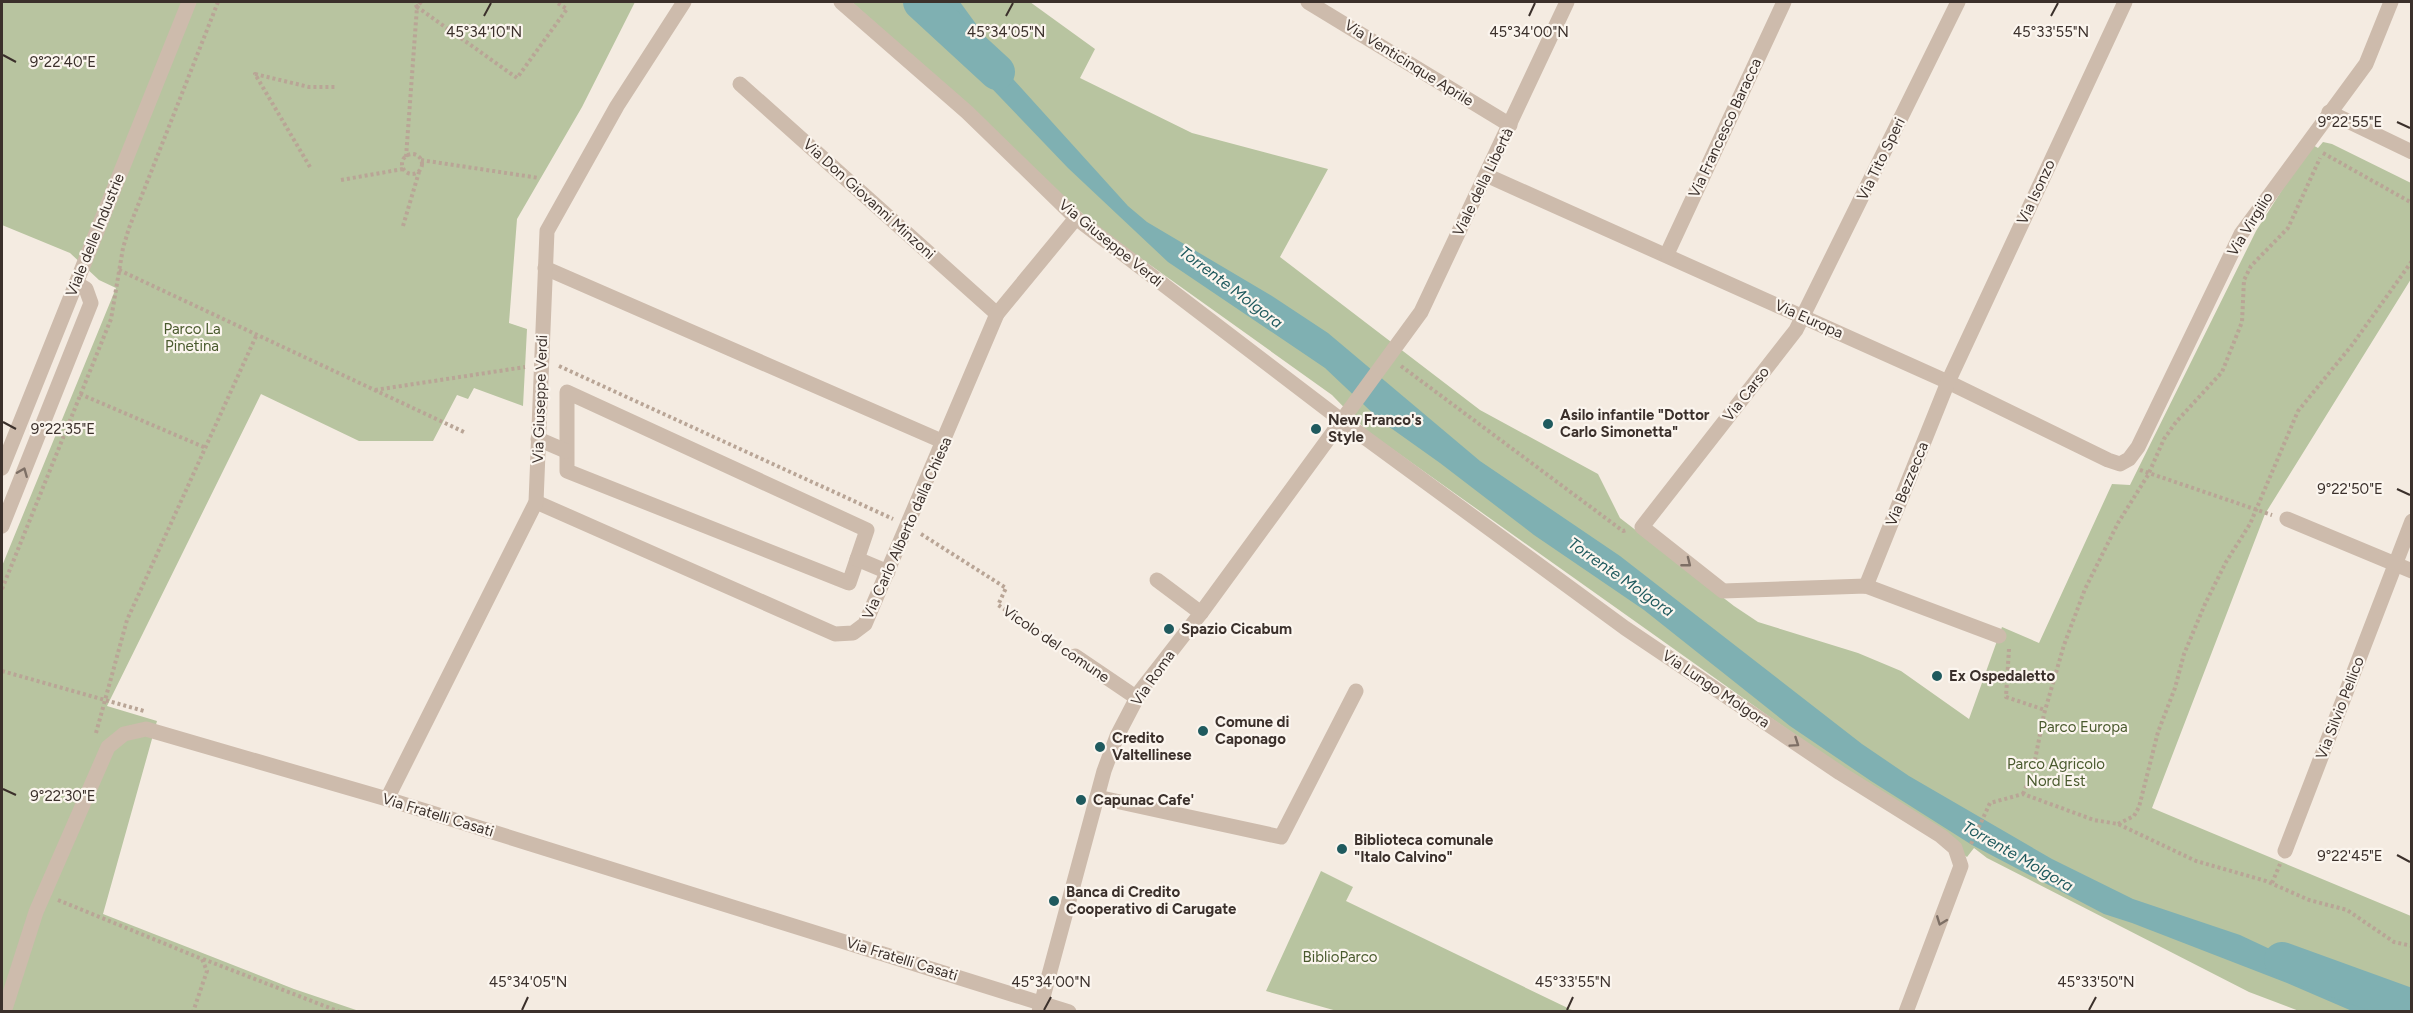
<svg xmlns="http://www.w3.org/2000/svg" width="2413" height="1013" font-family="Figtree,sans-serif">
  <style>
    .green { fill: #b8c4a0 }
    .water { fill: #7fb0b2 }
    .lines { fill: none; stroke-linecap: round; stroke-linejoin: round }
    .river { stroke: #7fb0b2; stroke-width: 36 }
    .path { stroke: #b9a596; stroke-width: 4; stroke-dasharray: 3 3; stroke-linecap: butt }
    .minor { stroke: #cdbbac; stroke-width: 15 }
    .oneway { stroke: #7d6f65 }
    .ticks { fill: none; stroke: #3b302b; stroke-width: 2 }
    .poi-dot { fill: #1f5a5e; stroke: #fbf5ee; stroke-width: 2 }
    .labels { text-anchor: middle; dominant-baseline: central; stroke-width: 4.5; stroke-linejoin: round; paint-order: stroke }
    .street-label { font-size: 15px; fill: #3b302b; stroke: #fbf5ee }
    .park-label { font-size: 15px; fill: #4a5a2e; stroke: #fbf5ee }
    .poi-label { font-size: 15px; font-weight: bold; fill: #3b302b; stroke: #fbf5ee; text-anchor: start }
    .water-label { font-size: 16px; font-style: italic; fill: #1f5a5e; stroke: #fbf5ee }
    .ticks-label { font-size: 15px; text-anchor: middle; fill: #3b302b; stroke: #fbf5ee; stroke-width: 4.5; stroke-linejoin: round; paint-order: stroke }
  </style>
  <rect width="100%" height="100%" fill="#f4ebe1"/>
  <g class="green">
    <path d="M2,2H635L582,107L517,219L509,323L527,329L523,406L474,388L468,399L457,395L433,441H359L261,394L107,706L157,721L103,914L294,989L359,1011H2V566L116,288L99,280L70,253L2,225Z"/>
    <path d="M852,2H1030L1095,49L1080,78L1192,133L1328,169L1280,257L1480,410L1598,474L1620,518L1734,606L1758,622L1858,653L1901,671L1969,719L2002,627L2039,643L2112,484L2130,485L2256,231L2311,144L2318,148L2323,142L2332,144L2411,183V279L2265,514L2152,808L2411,916V1011H2299L2249,992L1987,858L1974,848L1967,857L1367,431L1332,395L1097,227Z"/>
    <path d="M1321,871L1353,887L1346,901L1574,1011H1337L1266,991Z"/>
  </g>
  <path class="water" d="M919,2H960L976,24L986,49L1128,206L1147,222L1272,296L1328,333L1480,461L1620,556L1862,744L1909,776L2052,859L2133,899L2240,935L2347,985L2411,1004V1011H2352L2287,983L2132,923L2104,914L1972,845L1871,781L1790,726L1644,610L1534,535L1440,463L1381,421L1325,368L1168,262L1068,168L977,73L963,40L951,28L929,13Z"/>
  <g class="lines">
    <g class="river">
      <path d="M921,2L997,72"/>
      <path d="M2282,960L2412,1007"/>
    </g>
    <g class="path">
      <path d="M421,2L417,7L517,78L567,9L556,2"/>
      <path d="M2323,153L2412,203"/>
      <circle cx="412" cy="164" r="10"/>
      <path d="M406,157L417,7L414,2"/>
      <path d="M421,160L539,178"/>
      <path d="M310,167L255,74L309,87H335"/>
      <path d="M341,180L403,169"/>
      <path d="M403,226L419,172"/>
      <path d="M119,270L464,432"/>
      <path d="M559,366L893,519"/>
      <path d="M1401,366L1623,531L1627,530"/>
      <path d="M375,390L525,367"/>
      <path d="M80,394L206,448"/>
      <path d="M2140,470L2272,515"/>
      <path d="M921,534L1006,588L998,605L1062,647"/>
      <path d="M2,589L111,319L123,248L129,228L218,2"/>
      <path d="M2009,649L2006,697L2045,710"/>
      <path d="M2,671L144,711"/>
      <path d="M96,733L127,620L257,334"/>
      <path d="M2023,794L2033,770L2044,714L2064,645L2085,589L2118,523L2148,475L2164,439L2176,422L2222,372L2242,322L2244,280L2251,266L2288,228L2320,158"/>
      <path d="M2118,824L2134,816L2139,807L2158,732L2175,688L2184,654L2205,604L2226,562L2250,524L2298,411L2352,345L2412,261"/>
      <path d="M1971,844L1990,803L2023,794L2094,820L2118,824L2196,861L2266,881L2309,900L2347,910L2394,942L2412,946"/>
      <path d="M2272,883L2280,864"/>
      <path d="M58,900L202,959L207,971L193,1012"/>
      <path d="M203,959L340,1012"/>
    </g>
    <g class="minor">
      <path d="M841,2L967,112L1076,218L1341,420L1625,628L1840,773L1941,836L1955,848L1961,866L1906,1012"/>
      <path d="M1308,2L1510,125"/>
      <path d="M1958,2L1796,330L1642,527L1723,591L1866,586L1999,636"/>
      <path d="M740,84L997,314"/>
      <path d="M2329,112L2412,152"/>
      <path d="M1486,175L1948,382L2108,460L2120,464L2129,459L2138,447L2241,234L2366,64L2391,2"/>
      <path d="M1667,254L1784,2"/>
      <path d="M545,268L944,442"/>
      <path d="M567,392L867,530L849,583L567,471Z"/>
      <path d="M538,439L566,451"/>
      <path d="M2,468L189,2"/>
      <path d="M536,502L835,634L853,633L865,624L997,314L1076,218"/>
      <path d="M2287,519L2412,571"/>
      <path d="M2,526L91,303L86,289L76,283"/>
      <path d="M857,559L888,572"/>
      <path d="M1157,580L1201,613"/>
      <path d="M1866,586L1948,382L2125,2"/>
      <path d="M1075,656L1137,698"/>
      <path d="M1097,797L1281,837L1356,691"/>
      <path d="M387,799L536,502L547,231L617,106L684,2"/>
      <path d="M2285,851L2412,521"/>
      <path d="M4,1012L36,912L108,747L124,734L146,729L387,799L1069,1012"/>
      <path d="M1039,1012L1104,771L1117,736L1141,690L1201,613L1421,312L1567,2"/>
    </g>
  </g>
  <defs><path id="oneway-chevron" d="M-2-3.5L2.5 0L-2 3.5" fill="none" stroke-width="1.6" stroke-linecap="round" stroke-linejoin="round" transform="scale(1.5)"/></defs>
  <g class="oneway">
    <use href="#oneway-chevron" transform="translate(23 472) rotate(-68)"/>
    <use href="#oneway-chevron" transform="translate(1687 563) rotate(38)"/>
    <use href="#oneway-chevron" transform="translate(1795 743) rotate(34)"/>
    <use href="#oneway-chevron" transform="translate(1941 921) rotate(111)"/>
  </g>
  <path class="ticks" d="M484,16L491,3M1006,16L1013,3M1529,16L1535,3M2051,16L2058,3M3,55L16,62M2397,122L2410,128M3,422L16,429M2397,489L2410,495M3,789L16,795M2397,855L2410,862M522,1010L528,997M1044,1010L1051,997M1567,1010L1573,997M2089,1010L2096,997"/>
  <g class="poi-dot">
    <circle cx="1548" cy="424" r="6"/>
    <circle cx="1316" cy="429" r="6"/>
    <circle cx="1169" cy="629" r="6"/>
    <circle cx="1937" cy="676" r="6"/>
    <circle cx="1203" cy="731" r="6"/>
    <circle cx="1100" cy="747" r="6"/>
    <circle cx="1081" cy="800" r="6"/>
    <circle cx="1342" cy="849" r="6"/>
    <circle cx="1054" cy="901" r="6"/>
  </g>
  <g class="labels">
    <g class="street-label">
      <text transform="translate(1409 63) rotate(32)">Via Venticinque Aprile</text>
      <text transform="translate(1725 128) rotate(-65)">Via Francesco Baracca</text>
      <text transform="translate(1881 159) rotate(-64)">Via Tito Speri</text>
      <text transform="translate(1483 182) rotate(-64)">Viale della Libertà</text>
      <text transform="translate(2036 192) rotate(-65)">Via Isonzo</text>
      <text transform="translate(869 199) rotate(42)">Via Don Giovanni Minzoni</text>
      <text transform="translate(2250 224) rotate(-58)">Via Virgilio</text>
      <text transform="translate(95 235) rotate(-68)">Viale delle Industrie</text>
      <text transform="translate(1111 243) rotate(39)">Via Giuseppe Verdi</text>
      <text transform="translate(1809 319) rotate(24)">Via Europa</text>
      <text transform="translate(1746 394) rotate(-52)">Via Carso</text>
      <text transform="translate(540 399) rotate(-88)">Via Giuseppe Verdi</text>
      <text transform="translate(1907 484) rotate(-68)">Via Bezzecca</text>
      <text transform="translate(907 528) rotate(-66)">Via Carlo Alberto dalla Chiesa</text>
      <text transform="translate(1056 644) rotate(34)">Vicolo del comune</text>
      <text transform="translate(1153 678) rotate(-55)">Via Roma</text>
      <text transform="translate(1716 689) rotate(34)">Via Lungo Molgora</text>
      <text transform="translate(2340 708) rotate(-69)">Via Silvio Pellico</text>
      <text transform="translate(438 815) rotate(17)">Via Fratelli Casati</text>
      <text transform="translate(902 959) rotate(17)">Via Fratelli Casati</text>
    </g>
    <g class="park-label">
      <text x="192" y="329">Parco La<tspan x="192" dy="17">Pinetina</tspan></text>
      <text x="2083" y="727">Parco Europa</text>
      <text x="2056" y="764">Parco Agricolo<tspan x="2056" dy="17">Nord Est</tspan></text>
      <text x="1340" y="957">BiblioParco</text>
    </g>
    <g class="poi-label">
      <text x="1560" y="415">Asilo infantile "Dottor<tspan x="1560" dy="17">Carlo Simonetta"</tspan></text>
      <text x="1328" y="420">New Franco's<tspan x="1328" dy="17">Style</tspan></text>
      <text x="1181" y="629">Spazio Cicabum</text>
      <text x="1949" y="676">Ex Ospedaletto</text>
      <text x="1215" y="722">Comune di<tspan x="1215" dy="17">Caponago</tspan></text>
      <text x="1112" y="738">Credito<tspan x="1112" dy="17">Valtellinese</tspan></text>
      <text x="1093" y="800">Capunac Cafe'</text>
      <text x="1354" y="840">Biblioteca comunale<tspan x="1354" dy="17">"Italo Calvino"</tspan></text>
      <text x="1066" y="892">Banca di Credito<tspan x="1066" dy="17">Cooperativo di Carugate</tspan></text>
    </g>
    <g class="water-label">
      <text transform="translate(1231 287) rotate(37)">Torrente Molgora</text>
      <text transform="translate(1621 577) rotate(35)">Torrente Molgora</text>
      <text transform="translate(2018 856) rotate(30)">Torrente Molgora</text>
    </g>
  </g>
  <g class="ticks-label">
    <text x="484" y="37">45°34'10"N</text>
    <text x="1006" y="37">45°34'05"N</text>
    <text x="1529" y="37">45°34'00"N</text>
    <text x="2051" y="37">45°33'55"N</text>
    <text x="63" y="67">9°22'40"E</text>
    <text x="2350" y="127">9°22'55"E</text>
    <text x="63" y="434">9°22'35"E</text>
    <text x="2350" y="494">9°22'50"E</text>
    <text x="63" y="801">9°22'30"E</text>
    <text x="2350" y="861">9°22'45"E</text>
    <text x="528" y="987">45°34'05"N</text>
    <text x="1051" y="987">45°34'00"N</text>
    <text x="1573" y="987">45°33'55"N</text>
    <text x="2096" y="987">45°33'50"N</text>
  </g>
  <rect width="2413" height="1013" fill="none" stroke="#3b302b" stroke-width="6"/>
</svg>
